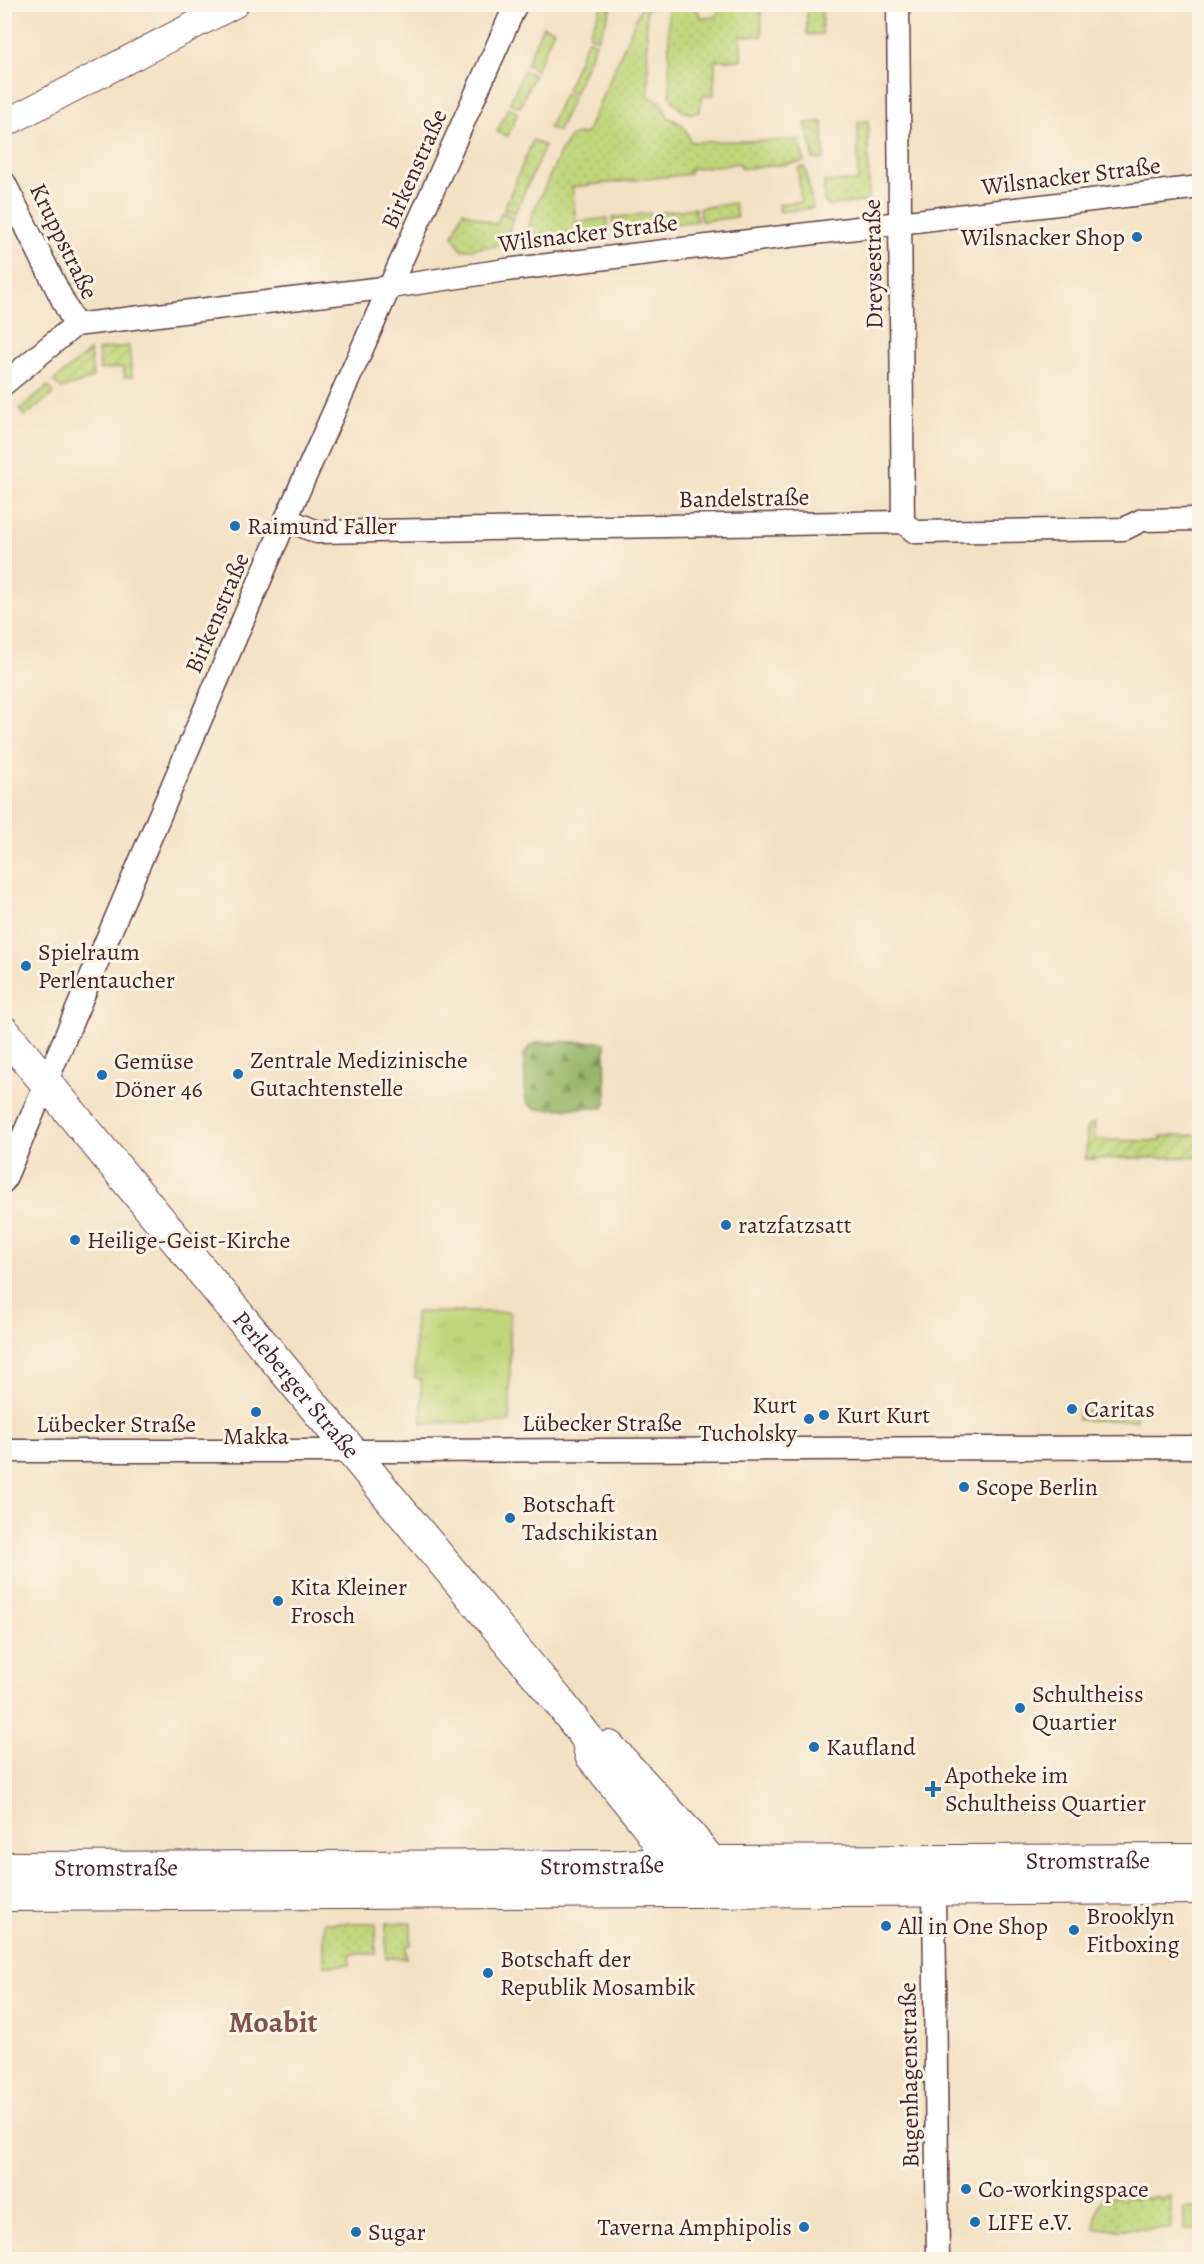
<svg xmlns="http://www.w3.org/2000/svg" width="1204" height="2264" font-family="Alegreya,serif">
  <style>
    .grass { fill: url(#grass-dots); stroke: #857a52; stroke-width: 1.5 }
    .forest { fill: url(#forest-firs); stroke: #716b4a; stroke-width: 1.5 }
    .park { fill: url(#park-tufts); stroke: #857a52; stroke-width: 1.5 }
    .garden { fill: url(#garden-furrows); stroke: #857a52; stroke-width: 1.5 }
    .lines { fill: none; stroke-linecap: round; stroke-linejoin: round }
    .minor-casing { stroke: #633c42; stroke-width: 25 }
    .tertiary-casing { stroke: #633c42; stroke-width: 29 }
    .secondary-casing { stroke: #633c42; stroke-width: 34 }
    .minor { stroke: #fff; stroke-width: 22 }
    .tertiary { stroke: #fff; stroke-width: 27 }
    .secondary { stroke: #fff; stroke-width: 32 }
    .poi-dot { fill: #1f6fb2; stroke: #fcf5e5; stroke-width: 2 }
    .labels { text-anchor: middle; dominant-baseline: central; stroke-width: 6; stroke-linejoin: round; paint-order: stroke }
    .street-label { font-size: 24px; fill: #4a1f2b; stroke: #fcf5e5 }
    .poi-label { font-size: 24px; fill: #4a1f2b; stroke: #fcf5e5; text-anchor: start }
    .district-label { font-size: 30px; font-weight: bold; fill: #82534d; stroke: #fcf5e5 }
  </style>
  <defs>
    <pattern id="grass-dots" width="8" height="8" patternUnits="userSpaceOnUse" patternTransform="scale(1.5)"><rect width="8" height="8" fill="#c0d67a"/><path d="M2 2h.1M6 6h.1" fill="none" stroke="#a6b76a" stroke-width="1.8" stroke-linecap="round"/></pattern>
    <pattern id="forest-firs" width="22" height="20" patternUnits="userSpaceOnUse" patternTransform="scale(1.5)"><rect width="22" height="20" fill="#98b76a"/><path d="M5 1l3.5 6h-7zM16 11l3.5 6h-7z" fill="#7e9457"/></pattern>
    <pattern id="park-tufts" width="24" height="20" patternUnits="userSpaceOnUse" patternTransform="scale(1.5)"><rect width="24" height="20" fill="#c0d67a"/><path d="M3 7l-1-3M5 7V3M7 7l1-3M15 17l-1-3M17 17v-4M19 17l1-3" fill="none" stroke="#a6b76a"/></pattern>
    <pattern id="garden-furrows" width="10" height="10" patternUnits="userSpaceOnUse" patternTransform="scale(1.5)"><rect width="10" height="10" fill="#c0d67a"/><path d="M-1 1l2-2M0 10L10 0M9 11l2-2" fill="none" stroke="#a6b76a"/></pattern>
  </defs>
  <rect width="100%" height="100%" fill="#fcf5e5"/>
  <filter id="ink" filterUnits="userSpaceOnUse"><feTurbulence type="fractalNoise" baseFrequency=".0167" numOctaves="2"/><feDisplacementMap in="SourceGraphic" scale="12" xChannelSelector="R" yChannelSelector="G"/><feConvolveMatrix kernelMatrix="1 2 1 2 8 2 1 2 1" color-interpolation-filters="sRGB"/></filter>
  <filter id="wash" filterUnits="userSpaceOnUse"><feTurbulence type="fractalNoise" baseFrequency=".008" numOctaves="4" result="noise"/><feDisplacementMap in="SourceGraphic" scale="24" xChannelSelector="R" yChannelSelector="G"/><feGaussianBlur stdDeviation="1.35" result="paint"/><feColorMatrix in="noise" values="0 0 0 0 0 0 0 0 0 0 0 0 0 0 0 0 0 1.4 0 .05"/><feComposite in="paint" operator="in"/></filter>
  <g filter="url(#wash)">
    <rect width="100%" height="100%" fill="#f3e1c3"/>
    <g class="grass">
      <path d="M602,5L612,7L598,39L589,35Z"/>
      <path d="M642,5H659L660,7L646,9L649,97L660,101L668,117L683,125L691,142L800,140L804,162L741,169L740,163L690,169V174L572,187L576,222L607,218L608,232L528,241V229L532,215L562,149L572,135L586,134Z"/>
      <path d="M668,5H696L701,18L716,17L721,5H761L762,36H741V60H715L714,95L703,96L699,112C685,116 677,109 670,96Z"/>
      <path d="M807,5H822V34L807,35Z"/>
      <path d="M543,26L554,30L536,70L526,65Z"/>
      <path d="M588,39L596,43L574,94L566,90Z"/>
      <path d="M523,71L534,75L520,107L510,103Z"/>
      <path d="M564,94L573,97L558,131L549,128Z"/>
      <path d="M508,108L518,113L508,136L497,132Z"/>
      <path d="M868,121L869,201L828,206L824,200V182L858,181V122Z"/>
      <path d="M823,122L824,159H813L810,139L805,123Z"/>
      <path d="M533,140L545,146L515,213L504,209Z"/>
      <path d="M805,167L813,208L780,212L779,204L801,202L798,168Z"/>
      <path d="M734,203L737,217L701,221L699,208Z"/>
      <path d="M695,208L697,221L657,226L655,213Z"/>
      <path d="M463,211L496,225L502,212L513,217L510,228L512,244L462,250L453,236Z"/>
      <path d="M651,213L652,227L614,232L612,218Z"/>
      <path d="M1136,1405V1420H1078V1411H1092L1093,1406Z"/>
      <path d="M324,1923H376V1954H350V1965H324Z"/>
      <path d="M386,1923H411V1945L406,1946V1958H386Z"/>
      <path d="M1112,2196L1117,2197L1123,2201L1125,2197H1131L1136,2200L1138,2197H1144L1149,2200L1151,2197H1158L1163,2201L1165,2197H1171V2229H1095L1096,2216L1099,2205L1103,2198L1109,2200Z"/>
      <rect x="1184" y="2208" width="15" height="21"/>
    </g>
    <path class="forest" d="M538,1042H602L605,1044L606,1104L603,1108L536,1109L527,1103L525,1097L524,1055L530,1046Z"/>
    <path class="park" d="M415,1312H510V1422L422,1423L421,1379L415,1378Z"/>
    <g class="garden">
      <path d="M129,346L132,377H125L123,367L100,370L98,350Z"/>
      <path d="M90,351L93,378L61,389L54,381Z"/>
      <path d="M48,386L54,393L25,416L19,409Z"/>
      <path d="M1095,1123V1140L1161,1141V1136L1199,1135V1157L1086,1159L1087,1127Z"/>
    </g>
  </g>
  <g filter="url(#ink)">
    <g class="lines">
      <g class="minor-casing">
        <g id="minor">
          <path d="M898,4L903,522"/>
          <path d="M4,182L75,325"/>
          <path d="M4,384L75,325L391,287L506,270L1200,187"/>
          <path d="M286,519L317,532L903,522L915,532L1124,529L1142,520L1200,519"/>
          <path d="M4,1181L286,519L516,4"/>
          <path d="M4,1451H400L1200,1447"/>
          <path d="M934,1889L938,2260"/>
        </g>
      </g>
      <g class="tertiary-casing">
        <path id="tertiary" d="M4,124L235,4"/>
      </g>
      <g class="secondary-casing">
        <g id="secondary">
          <path id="s1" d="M4,1032L560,1703L587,1738L591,1755L645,1822L672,1863L675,1881"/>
          <path d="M609,1747L686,1831L711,1862V1877"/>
          <path id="s2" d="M4,1868L623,1866L711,1862L1200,1860"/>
          <path d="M4,1895L1200,1888"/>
        </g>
      </g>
      <use href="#minor" class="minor"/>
      <use href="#tertiary" class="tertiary"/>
      <use href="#secondary" class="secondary"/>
    </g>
  </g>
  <g class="poi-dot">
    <circle cx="1137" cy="237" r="6"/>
    <circle cx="235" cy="526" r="6"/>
    <circle cx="26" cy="966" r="6"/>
    <circle cx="238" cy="1074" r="6"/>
    <circle cx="102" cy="1075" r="6"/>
    <circle cx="726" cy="1225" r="6"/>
    <circle cx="75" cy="1240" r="6"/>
    <circle cx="1072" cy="1409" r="6"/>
    <circle cx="256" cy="1412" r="6"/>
    <circle cx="824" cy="1415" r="6"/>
    <circle cx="809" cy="1419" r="6"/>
    <circle cx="964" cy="1487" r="6"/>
    <circle cx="510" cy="1518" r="6"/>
    <circle cx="278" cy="1601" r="6"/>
    <circle cx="1020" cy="1708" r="6"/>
    <circle cx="814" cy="1747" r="6"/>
    <path d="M930 1780h6v6h6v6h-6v6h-6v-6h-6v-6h6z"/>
    <circle cx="886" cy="1926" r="6"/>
    <circle cx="1074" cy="1930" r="6"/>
    <circle cx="488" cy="1973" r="6"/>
    <circle cx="966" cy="2189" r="6"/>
    <circle cx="975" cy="2222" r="6"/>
    <circle cx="804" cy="2227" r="6"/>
    <circle cx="356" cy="2232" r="6"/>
  </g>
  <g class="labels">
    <g class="street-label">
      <text transform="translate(414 169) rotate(-66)">Birkenstraße</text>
      <text transform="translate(1071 176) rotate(-7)">Wilsnacker Straße</text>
      <text transform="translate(588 233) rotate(-7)">Wilsnacker Straße</text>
      <text transform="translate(64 241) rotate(64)">Kruppstraße</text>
      <text transform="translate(873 264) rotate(-91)">Dreysestraße</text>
      <text transform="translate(744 498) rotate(-1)">Bandelstraße</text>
      <text transform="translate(217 613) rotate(-67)">Birkenstraße</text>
      <text stroke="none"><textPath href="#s1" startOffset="458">Perleberger Straße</textPath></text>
      <text x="602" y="1423">Lübecker Straße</text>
      <text x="116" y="1424">Lübecker Straße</text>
      <text stroke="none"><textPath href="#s2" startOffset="1084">Stromstraße</textPath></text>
      <text stroke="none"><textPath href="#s2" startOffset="598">Stromstraße</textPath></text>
      <text stroke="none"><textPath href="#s2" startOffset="112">Stromstraße</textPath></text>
      <text transform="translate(909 2075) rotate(-91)">Bugenhagenstraße</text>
    </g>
    <g class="poi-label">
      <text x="1125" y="237" text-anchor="end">Wilsnacker Shop</text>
      <text x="247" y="526">Raimund Faller</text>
      <text x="38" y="952">Spielraum<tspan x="38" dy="28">Perlentaucher</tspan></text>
      <text x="250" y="1060">Zentrale Medizinische<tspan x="250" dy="28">Gutachtenstelle</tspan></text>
      <text x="114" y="1061">Gemüse<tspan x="114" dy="28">Döner 46</tspan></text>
      <text x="738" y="1225">ratzfatzsatt</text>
      <text x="87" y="1240">Heilige-Geist-Kirche</text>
      <text x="797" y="1405" text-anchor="end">Kurt<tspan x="797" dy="28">Tucholsky</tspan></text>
      <text x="1084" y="1409">Caritas</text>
      <text x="836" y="1415">Kurt Kurt</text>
      <text x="256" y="1436" text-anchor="middle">Makka</text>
      <text x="976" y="1487">Scope Berlin</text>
      <text x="522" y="1504">Botschaft<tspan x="522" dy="28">Tadschikistan</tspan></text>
      <text x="290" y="1587">Kita Kleiner<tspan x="290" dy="28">Frosch</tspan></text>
      <text x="1032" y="1694">Schultheiss<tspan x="1032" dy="28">Quartier</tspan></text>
      <text x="826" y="1747">Kaufland</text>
      <text x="945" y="1775">Apotheke im<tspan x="945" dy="28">Schultheiss Quartier</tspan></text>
      <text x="1086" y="1916">Brooklyn<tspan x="1086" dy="28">Fitboxing</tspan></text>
      <text x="898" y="1926">All in One Shop</text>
      <text x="500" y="1959">Botschaft der<tspan x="500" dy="28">Republik Mosambik</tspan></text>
      <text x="978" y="2189">Co-workingspace</text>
      <text x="987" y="2222">LIFE e.V.</text>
      <text x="792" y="2227" text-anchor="end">Taverna Amphipolis</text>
      <text x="368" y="2232">Sugar</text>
    </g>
    <g class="district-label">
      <text x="273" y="2022">Moabit</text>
    </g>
  </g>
  <rect width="1204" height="2264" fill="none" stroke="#fcf5e5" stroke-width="24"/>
</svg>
